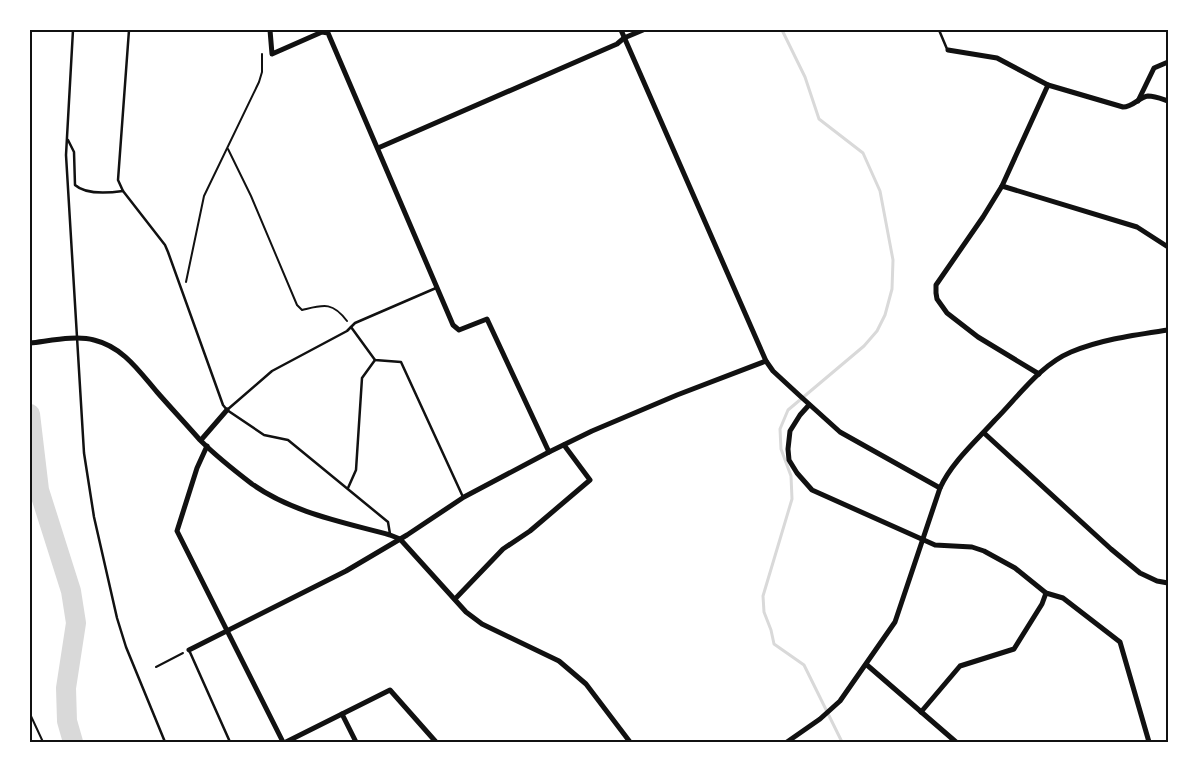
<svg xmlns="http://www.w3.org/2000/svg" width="1198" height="772" font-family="'DejaVu Sans',sans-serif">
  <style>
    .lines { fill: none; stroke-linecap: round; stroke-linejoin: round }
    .stream { stroke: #d9d9d9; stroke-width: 3 }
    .river { stroke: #d9d9d9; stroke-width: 20 }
    .path { stroke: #111; stroke-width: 2 }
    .service { stroke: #111; stroke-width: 2.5 }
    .minor { stroke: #111; stroke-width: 5 }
    .neatline { fill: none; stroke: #111; stroke-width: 2 }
  </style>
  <rect width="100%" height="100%" fill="#fff"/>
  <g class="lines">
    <path class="stream" d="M782,30L805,77L819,119L863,153L880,191L893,260L892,289L885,315L877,331L864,346L788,410L780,429L781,449L791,476L792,499L763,596L764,612L771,630L774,644L804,665L842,742"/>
    <path class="river" d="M30,414L39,490L71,591L76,623L66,688L67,721L73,742"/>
    <g class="path">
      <path d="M228,149L251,196L297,305L302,310C323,305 332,301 347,321"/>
      <path d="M186,282L204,196L259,82L262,72V54"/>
      <path d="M156,667L183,653"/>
      <path d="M30,714L43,742"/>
    </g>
    <g class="service">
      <path d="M73,30L66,155L84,453L94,517L117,618L126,647L165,742"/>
      <path d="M129,30L118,180L123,191L165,245L168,252L223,405L227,410L264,435L288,440L388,522L390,534"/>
      <path d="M939,30L947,49"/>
      <path d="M68,140L74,152L75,185C86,195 109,193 123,191"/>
      <path d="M351,327L375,360L401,362L463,497"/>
      <path d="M227,410L272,371L347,331L355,323L436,288"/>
      <path d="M348,488L356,470L362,378L375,360"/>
      <path d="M189,650L230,742"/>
    </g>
    <g class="minor">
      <path d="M270,30L272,54L322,32L328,33L453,325L459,330L487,319L549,452"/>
      <path d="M621,30L766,361L773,371L799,395L840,432L940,488"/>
      <path d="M948,50L997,58L1048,85L1123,107C1133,107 1139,97 1148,96C1155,96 1162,99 1168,101"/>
      <path d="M1138,101L1154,68L1168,62"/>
      <path d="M378,148L617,44L624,38L643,30"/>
      <path d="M1002,186L1137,227L1168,247"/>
      <path d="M30,343C49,341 76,335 94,340C123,347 139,371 157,392C171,408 186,424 200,440C216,456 235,471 252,484C293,513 343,522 390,535L400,539L466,612L482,624L559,661L586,684L630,742"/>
      <path d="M1039,374L978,337L947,313L937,299L936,293V285L983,217L1002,186L1048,85"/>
      <path d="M809,405L800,415L790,431L788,449L789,460L797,473L812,490L935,545L972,547L984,551L1015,568L1046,593L1063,598L1120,642L1149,742"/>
      <path d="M984,433L1111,549L1140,573L1157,581L1168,583"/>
      <path d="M201,440L227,410"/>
      <path d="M207,446L197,468L177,531L283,742"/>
      <path d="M455,599L503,549L530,531L590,480L564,445"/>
      <path d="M189,650L346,571L407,535L464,497L549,452L592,431L677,395L766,361"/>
      <path d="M867,665L956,742"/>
      <path d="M921,712L960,666L1014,649L1042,604L1046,593"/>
      <path d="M342,714L356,742"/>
      <path d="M286,742L390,690L436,742"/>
      <path d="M787,742L820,719L840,701L895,622L940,488C952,462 976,441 995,420C1018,397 1040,365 1071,352C1102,339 1135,335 1168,330"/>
    </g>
  </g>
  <rect width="1198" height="772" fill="none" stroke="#ffffff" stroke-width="62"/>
  <rect x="31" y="31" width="1136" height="710" class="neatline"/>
</svg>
